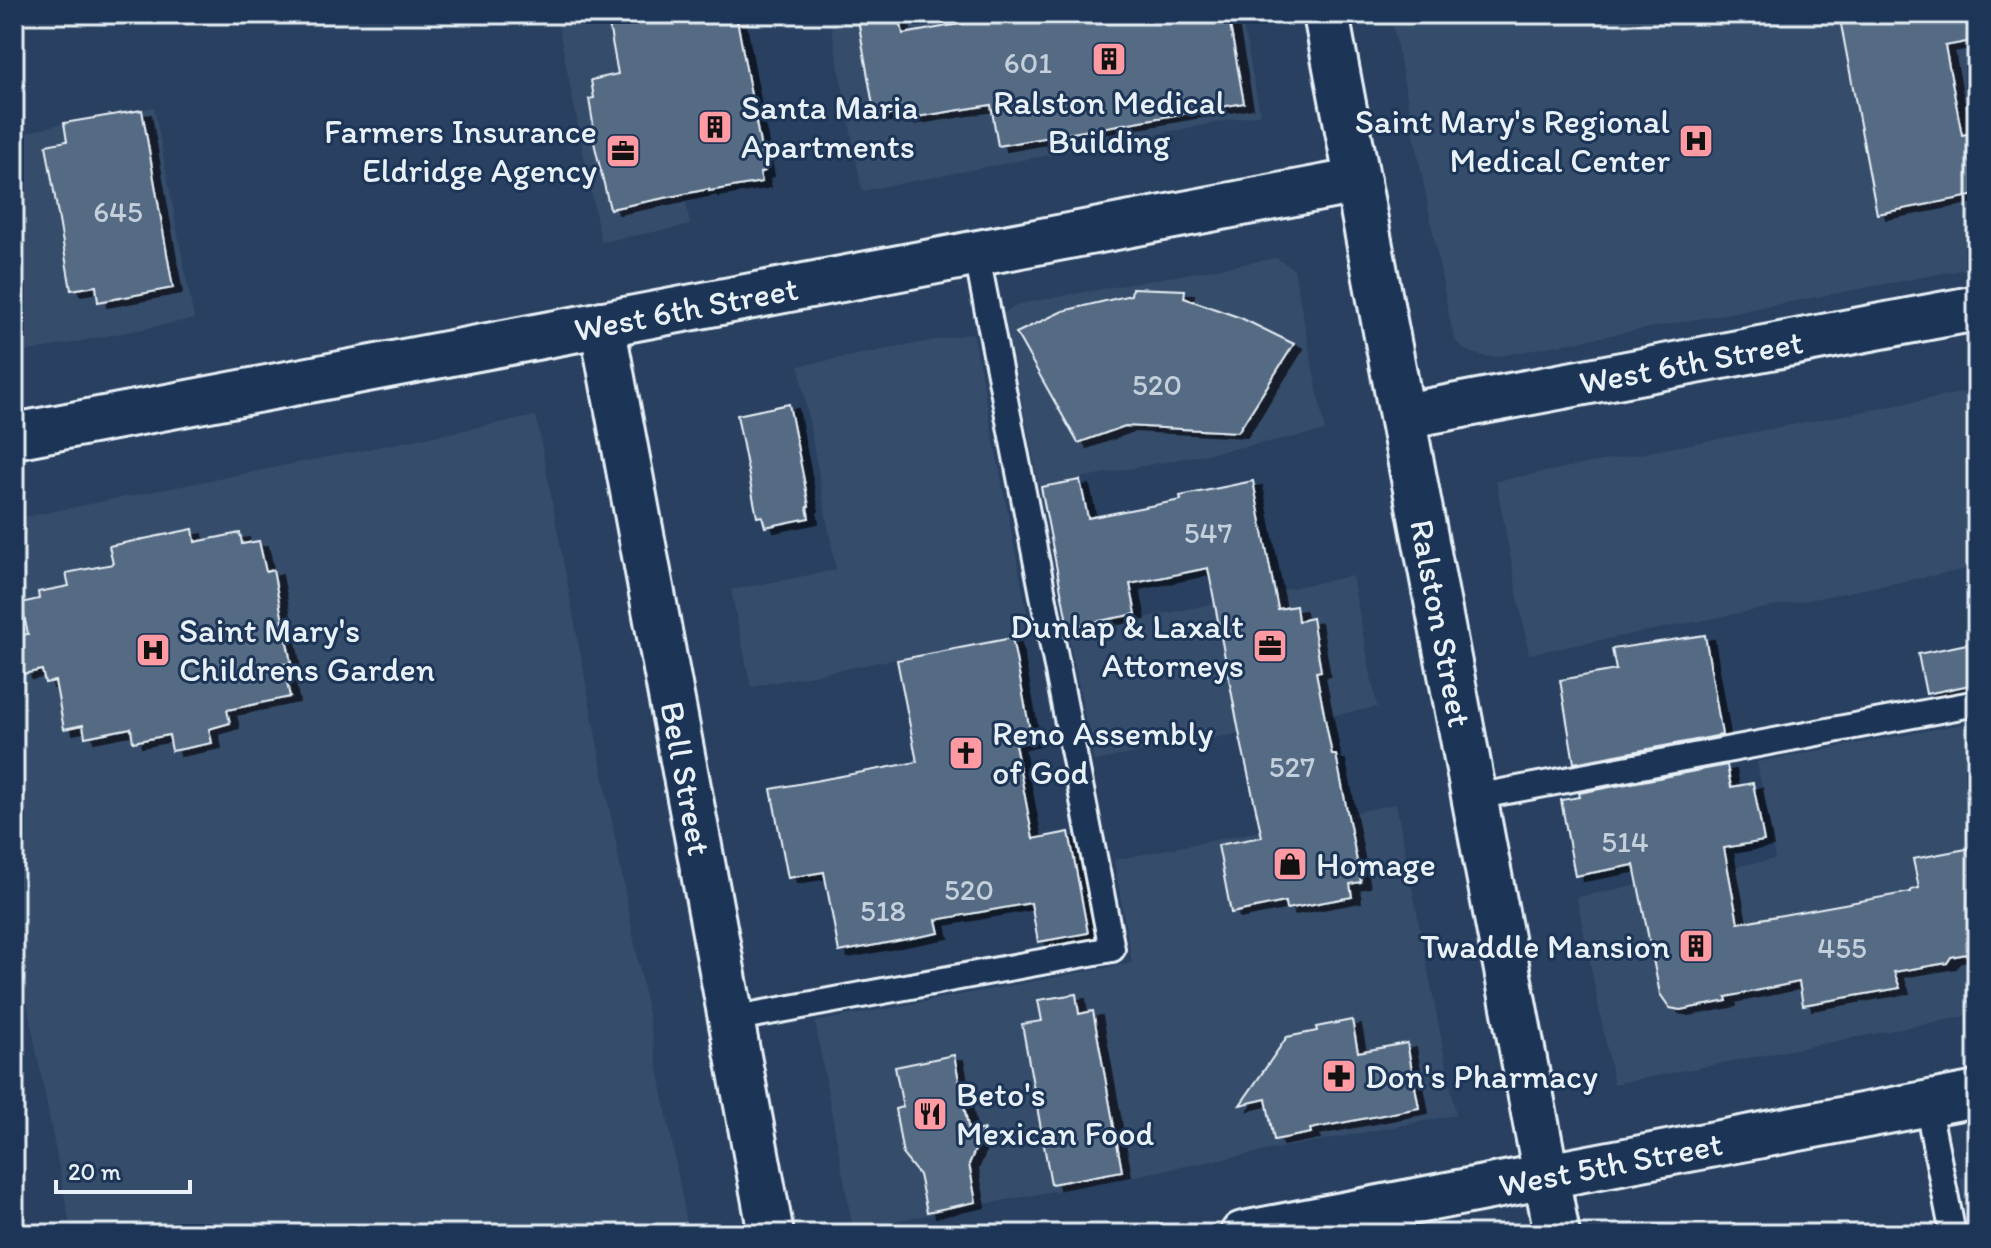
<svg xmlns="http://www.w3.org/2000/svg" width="1991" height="1248" font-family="Itim,sans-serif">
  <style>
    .built { fill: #364d6b }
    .building { fill: #556a83; stroke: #e8f1f8; stroke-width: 2; filter: url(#shadow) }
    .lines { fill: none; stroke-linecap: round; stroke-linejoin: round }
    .service-casing { stroke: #e8f1f8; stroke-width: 30 }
    .minor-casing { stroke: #e8f1f8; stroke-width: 50 }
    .tertiary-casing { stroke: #e8f1f8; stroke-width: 50 }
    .service { stroke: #1d3557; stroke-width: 24 }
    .minor { stroke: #1d3557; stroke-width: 44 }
    .tertiary { stroke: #1d3557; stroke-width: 44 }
    .labels { text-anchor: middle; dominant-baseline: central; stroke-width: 6; stroke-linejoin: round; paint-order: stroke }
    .number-label { font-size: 30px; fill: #c3cfdb }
    .poi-label { font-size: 34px; fill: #e8f1f8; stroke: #1d3557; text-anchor: start }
    .street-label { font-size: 34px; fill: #e8f1f8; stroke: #1d3557 }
  </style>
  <defs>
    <filter id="shadow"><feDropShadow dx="9" dy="5" stdDeviation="0" flood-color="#0009"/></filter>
  </defs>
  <rect width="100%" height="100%" fill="#294061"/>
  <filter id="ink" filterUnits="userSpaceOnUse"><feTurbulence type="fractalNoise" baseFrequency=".0125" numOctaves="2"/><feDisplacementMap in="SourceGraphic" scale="16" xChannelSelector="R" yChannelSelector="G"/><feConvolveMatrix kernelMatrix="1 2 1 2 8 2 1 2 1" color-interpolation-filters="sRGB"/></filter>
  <g filter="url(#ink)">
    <g class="built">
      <path d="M556,14H651L690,225L601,242Z"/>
      <path d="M829,14H1241L1260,114L862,191Z"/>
      <path d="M1391,14H1977V267L1494,357L1482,356L1465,350L1455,340L1450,321Z"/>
      <path d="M154,107L194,319L14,354V136L64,123Z"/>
      <path d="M1276,258L1294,269L1325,431L1039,486L1004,313L1018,304Z"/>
      <path d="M973,333L1031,633L751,687L731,590L836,570L799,366Z"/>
      <path d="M1977,390V567L1529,654L1496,481Z"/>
      <path d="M536,416L689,1234H72L14,936V519Z"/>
      <path d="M1352,576L1377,707L1094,761L1068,633Z"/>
      <path d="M1969,723L1977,764V1014L1614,1084L1577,897L1775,859L1757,762Z"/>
      <path d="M1396,804L1456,1115L853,1229L815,1022L1132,963L1114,860Z"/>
      <path d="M1977,1174V1234H1971L1960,1178Z"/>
    </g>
    <g class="building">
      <path d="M607,14H736L765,171L760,173L762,182L709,191V189L610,209L591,130L594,129L589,99L594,98L591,80L618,74Z"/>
      <path d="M857,14H899L903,34L976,21L975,14H1228L1244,103L998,146L991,105L905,119L903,113L875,117Z"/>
      <path d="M1839,14H1977V40L1945,46L1962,135L1977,132V195L1877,214Z"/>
      <path d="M142,110L173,288L98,302L96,286L71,290L46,145L67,141L64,123Z"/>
      <path d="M1132,288L1185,290L1184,298L1241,318L1294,344L1238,432L1125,426L1078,443L1016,333L1063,311L1131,295Z"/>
      <path d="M789,404L809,506L807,507L809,518L765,527L762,516L757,517L737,415Z"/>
      <path d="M1080,480L1088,518L1181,500L1180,496L1253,481L1278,609L1296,606L1298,621L1312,618L1321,671L1316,672L1332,755H1336L1361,882L1350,884L1352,897L1286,909L1285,902L1231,913L1218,845L1262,837L1240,737L1208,568L1130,584L1136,614L1068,627L1041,487Z"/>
      <path d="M193,529L195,542L240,533L242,544L259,541L266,572L273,570L291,663L283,664L290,697L227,710L230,723L209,729L212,743L172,751L169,735L133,742L131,728L85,737L83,725L64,729L55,681L45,683L42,670L23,674L16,636L28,634L21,603L39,599L38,592L69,586L66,573L113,564L109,546Z"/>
      <path d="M1705,635L1722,735L1574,763L1560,680L1616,670L1612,649Z"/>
      <path d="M1012,638L1032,741L1015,744L1033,839L1069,832L1088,933L1038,942L1031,903L936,920L939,933L839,952L824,872L788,878L771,789L917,762L897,660Z"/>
      <path d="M1967,644L1975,684L1926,694L1918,654Z"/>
      <path d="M1727,765L1731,787L1753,783L1764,841L1724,848L1738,923L1911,892V890L1919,888L1913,859L1977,847V952L1951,957L1947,963L1894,972L1900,988L1803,1005L1799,982L1726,997L1727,1001L1680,1010L1670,1008L1660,994L1634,865L1575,876L1561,800L1580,797L1579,793Z"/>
      <path d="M1076,994L1079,1014L1093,1011L1122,1171L1051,1184L1022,1024L1042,1021L1038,1000Z"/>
      <path d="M1352,1020L1358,1052L1407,1043L1419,1108L1310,1129L1311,1133L1274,1140L1266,1099L1240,1105L1287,1037L1317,1031L1316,1027Z"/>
      <path d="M954,1055L969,1132L984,1129L969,1164L976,1202L927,1212L919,1175L903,1155L895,1109L903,1107L895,1067Z"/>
    </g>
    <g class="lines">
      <g class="service-casing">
        <g id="service">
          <path d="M1475,797L1977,703"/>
          <path d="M731,1019L1112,949L976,251"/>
          <path d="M1927,1103L1953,1234"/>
        </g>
      </g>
      <g class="minor-casing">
        <g id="minor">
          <path id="s1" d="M602,324L771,1234"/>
          <path id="s2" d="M1404,416L1977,308"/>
          <path id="s3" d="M14,436L1358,181"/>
        </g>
      </g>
      <g class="tertiary-casing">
        <g id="tertiary">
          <path id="s4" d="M1326,14L1557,1234"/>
          <path id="s5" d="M1243,1234L1977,1094"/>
        </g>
      </g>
      <use href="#service" class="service"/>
      <use href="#minor" class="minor"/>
      <use href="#tertiary" class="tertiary"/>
    </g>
  </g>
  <defs>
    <g id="building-square" transform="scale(1.8)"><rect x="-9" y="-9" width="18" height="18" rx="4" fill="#ff9aa2" stroke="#1d3557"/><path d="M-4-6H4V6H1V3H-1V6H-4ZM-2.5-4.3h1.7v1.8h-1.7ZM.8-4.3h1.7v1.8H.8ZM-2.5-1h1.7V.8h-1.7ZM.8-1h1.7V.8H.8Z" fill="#111"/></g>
    <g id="hospital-square" transform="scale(1.8)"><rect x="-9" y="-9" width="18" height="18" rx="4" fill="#ff9aa2" stroke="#1d3557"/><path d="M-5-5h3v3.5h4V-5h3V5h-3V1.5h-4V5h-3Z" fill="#111"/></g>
    <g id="office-square" transform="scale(1.8)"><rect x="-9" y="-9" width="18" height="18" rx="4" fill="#ff9aa2" stroke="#1d3557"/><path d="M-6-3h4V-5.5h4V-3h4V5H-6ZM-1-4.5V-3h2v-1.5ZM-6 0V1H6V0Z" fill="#111"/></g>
    <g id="church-square" transform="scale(1.8)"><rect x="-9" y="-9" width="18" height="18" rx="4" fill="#ff9aa2" stroke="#1d3557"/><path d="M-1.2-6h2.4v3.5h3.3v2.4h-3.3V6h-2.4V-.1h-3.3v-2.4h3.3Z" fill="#111"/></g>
    <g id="shop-square" transform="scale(1.8)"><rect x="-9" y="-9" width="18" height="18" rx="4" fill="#ff9aa2" stroke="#1d3557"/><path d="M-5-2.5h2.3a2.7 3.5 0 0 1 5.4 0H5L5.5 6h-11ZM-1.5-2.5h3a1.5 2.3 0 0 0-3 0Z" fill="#111"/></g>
    <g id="pharmacy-square" transform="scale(1.8)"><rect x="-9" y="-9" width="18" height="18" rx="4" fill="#ff9aa2" stroke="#1d3557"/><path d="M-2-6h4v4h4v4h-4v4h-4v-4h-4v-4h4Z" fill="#111"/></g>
    <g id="restaurant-square" transform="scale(1.8)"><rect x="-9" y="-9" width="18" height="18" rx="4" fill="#ff9aa2" stroke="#1d3557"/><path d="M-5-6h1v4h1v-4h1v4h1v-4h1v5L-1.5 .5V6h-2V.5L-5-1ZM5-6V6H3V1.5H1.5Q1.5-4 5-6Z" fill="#111"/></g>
  </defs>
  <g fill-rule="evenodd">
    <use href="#building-square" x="1109" y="59"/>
    <use href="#building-square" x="715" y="127"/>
    <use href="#hospital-square" x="1696" y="141"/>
    <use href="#office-square" x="623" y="151"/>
    <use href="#office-square" x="1270" y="646"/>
    <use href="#hospital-square" x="153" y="650"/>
    <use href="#church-square" x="966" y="753"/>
    <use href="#shop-square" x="1290" y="864"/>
    <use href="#building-square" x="1696" y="946"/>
    <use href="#pharmacy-square" x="1339" y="1076"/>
    <use href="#restaurant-square" x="930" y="1114"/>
  </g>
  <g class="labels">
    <g class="number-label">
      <text x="1028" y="62">601</text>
      <text x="118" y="211">645</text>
      <text x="1157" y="384">520</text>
      <text x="1208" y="532">547</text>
      <text x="1292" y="766">527</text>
      <text x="1625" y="841">514</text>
      <text x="969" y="889">520</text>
      <text x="883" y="910">518</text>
      <text x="1842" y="947">455</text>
    </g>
    <g class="poi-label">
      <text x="1109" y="102" text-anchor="middle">Ralston Medical<tspan x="1109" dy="39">Building</tspan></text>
      <text x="741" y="107">Santa Maria<tspan x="741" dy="39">Apartments</tspan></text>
      <text x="1670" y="121" text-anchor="end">Saint Mary's Regional<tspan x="1670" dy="39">Medical Center</tspan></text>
      <text x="597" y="131" text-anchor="end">Farmers Insurance<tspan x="597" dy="39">Eldridge Agency</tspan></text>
      <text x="1244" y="626" text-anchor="end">Dunlap &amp; Laxalt<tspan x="1244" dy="39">Attorneys</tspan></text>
      <text x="179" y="630">Saint Mary's<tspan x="179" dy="39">Childrens Garden</tspan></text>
      <text x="992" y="733">Reno Assembly<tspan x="992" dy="39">of God</tspan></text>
      <text x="1316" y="864">Homage</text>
      <text x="1670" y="946" text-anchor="end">Twaddle Mansion</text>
      <text x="1365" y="1076">Don's Pharmacy</text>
      <text x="956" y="1094">Beto's<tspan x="956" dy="39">Mexican Food</tspan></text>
    </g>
    <g class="street-label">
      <text stroke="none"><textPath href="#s3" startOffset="684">West 6th Street</textPath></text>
      <text stroke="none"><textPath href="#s2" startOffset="292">West 6th Street</textPath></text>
      <text stroke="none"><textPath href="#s4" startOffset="620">Ralston Street</textPath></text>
      <text stroke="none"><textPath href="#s1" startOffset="462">Bell Street</textPath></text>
      <text stroke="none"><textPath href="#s5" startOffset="374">West 5th Street</textPath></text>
    </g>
  </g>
  <rect width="1991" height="1248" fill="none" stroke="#1d3557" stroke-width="48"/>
  <rect x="24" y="24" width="1943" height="1200" fill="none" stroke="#e8f1f8" stroke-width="3" filter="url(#ink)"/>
  <path d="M56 1180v12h134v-12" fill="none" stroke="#e8f1f8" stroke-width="4"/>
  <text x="68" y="1180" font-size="24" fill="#e8f1f8" stroke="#1d3557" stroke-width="6" paint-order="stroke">20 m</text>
</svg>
